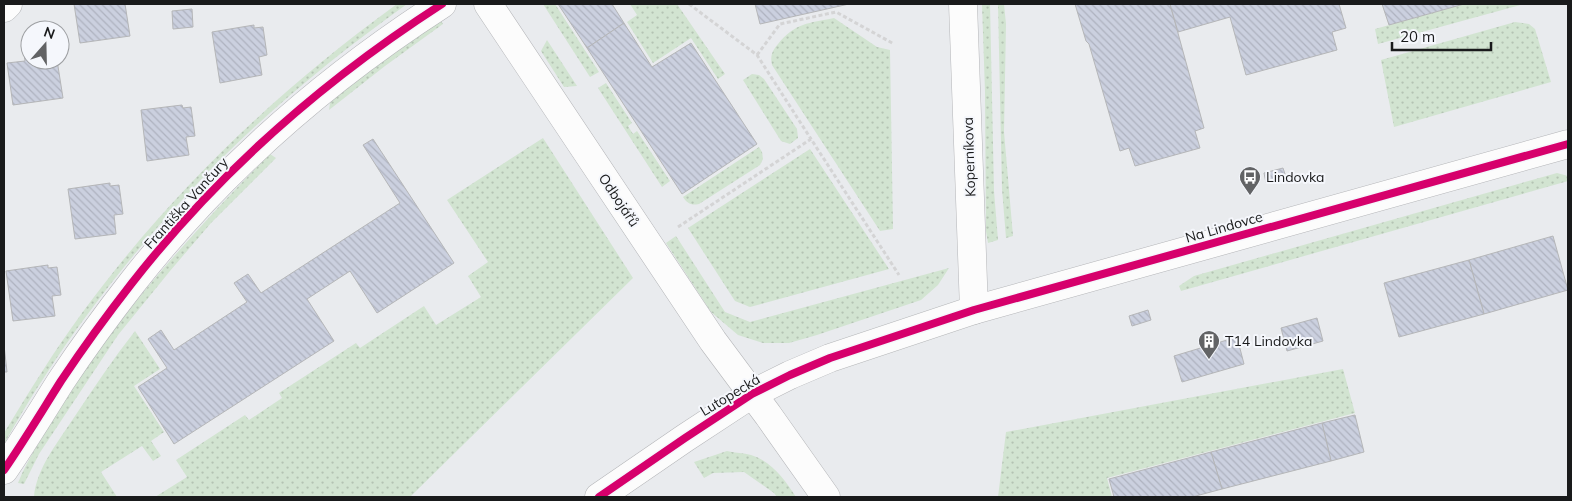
<svg xmlns="http://www.w3.org/2000/svg" width="1572" height="501" font-family="Mulish,sans-serif">
  <style>
    .grass { fill: url(#grass-dots) }
    .building { fill: url(#building-back-hatch); stroke: #b5b6b8 }
    .lines { fill: none; stroke-linecap: round; stroke-linejoin: round }
    .minor-casing { stroke: #b4b5b8; stroke-width: 29 }
    .major-casing { stroke: #b4b5b8; stroke-width: 29 }
    .path { stroke: #d4d4d5; stroke-width: 3; stroke-dasharray: 4 2.5; stroke-linecap: butt }
    .minor { stroke: #fcfcfc; stroke-width: 28 }
    .major { stroke: #fcfcfc; stroke-width: 28 }
    .cycleway-casing { stroke: #f5f7fc; stroke-width: 11 }
    .cycleway { stroke: #d6006c; stroke-width: 8 }
    .labels { text-anchor: middle; dominant-baseline: central; stroke-width: 4; stroke-linejoin: round; paint-order: stroke }
    .street-label { font-size: 14px; fill: #191a1b; stroke: #f5f7fc }
    .poi-label { font-size: 14px; fill: #191a1b; stroke: #f5f7fc; text-anchor: start }
  </style>
  <defs>
    <pattern id="grass-dots" width="8" height="8" patternUnits="userSpaceOnUse" patternTransform="scale(1.25)"><rect width="8" height="8" fill="#d2e4d1"/><path d="M2 2h.1M6 6h.1" fill="none" stroke="#b4c3b3" stroke-width="1.8" stroke-linecap="round"/></pattern>
    <pattern id="building-back-hatch" width="6" height="6" patternUnits="userSpaceOnUse" patternTransform="scale(1.25)"><rect width="6" height="6" fill="#cbd0df"/><path d="M-1 5l2 2M0 0l6 6M5-1l2 2" fill="none" stroke="#aeb2bf"/></pattern>
  </defs>
  <rect width="100%" height="100%" fill="#e9ebee"/>
  <g class="grass">
    <path d="M397,4H407C326,62 249,126 182,200C133,253 84,315 45,376C30,398 17,421 4,444V433C29,392 54,351 82,313C170,193 278,90 397,4Z"/>
    <path d="M543,4H555L599,72L590,77Z"/>
    <path d="M630,4H677L725,74L718,79L691,38L653,63L627,22L637,15Z"/>
    <path d="M982,4H990L994,191L998,240L988,243L986,231L985,92Z"/>
    <path d="M998,4H1004L1006,24L1004,132L1013,236L1006,238L1002,189Z"/>
    <path d="M1464,4H1524L1378,44L1375,29Z"/>
    <path d="M439,18L443,24L385,66L329,110L330,103L335,96Z"/>
    <path d="M834,18L877,47L890,50L893,229L880,231L772,65C770,56 772,51 778,44C795,23 809,23 834,18Z"/>
    <path d="M1515,22L1529,24L1535,29L1551,82L1394,127L1381,60Z"/>
    <path d="M547,40L577,86L564,87L541,51Z"/>
    <path d="M752,74L759,75L764,79L797,129L798,138L790,144L781,141L743,80Z"/>
    <path d="M606,83L632,123L628,126L633,134L637,131L670,181L662,187L598,88Z"/>
    <path d="M543,138L633,278L410,497H155L187,477L176,460L245,415L249,420L282,398L279,393L356,343L360,348L424,306L436,325L481,297L468,276L488,262L447,200Z"/>
    <path d="M759,147L762,152L763,159L760,165L699,204C691,206 687,203 683,197Z"/>
    <path d="M810,149L889,269L750,307L735,301L688,228Z"/>
    <path d="M270,154L276,158L211,223L170,271L118,335L39,454L24,484L18,483C28,458 43,436 57,414C115,317 191,234 270,154Z"/>
    <path d="M1557,173L1568,176V181L1181,291L1179,286L1194,276Z"/>
    <path d="M676,236L725,312L750,322L949,268L938,285L921,300L817,335L789,343H763L738,335L711,312L666,243Z"/>
    <path d="M135,331L160,369L134,386L164,432L151,441L161,456L153,461L142,446L101,472L117,497H34C36,469 58,442 73,419C93,389 113,359 135,331Z"/>
    <path d="M1343,369L1355,413L1107,478L1112,497H998L1006,432Z"/>
    <path d="M727,451C735,453 744,453 751,455C771,461 785,480 796,497H777L774,493L744,472L713,473L704,478L694,462Z"/>
  </g>
  <g class="building">
    <path d="M74,4H125L130,36L80,43Z"/>
    <path d="M558,4H612L624,23L587,48Z"/>
    <path d="M755,4H849L760,24Z"/>
    <path d="M1075,4H1170L1204,128L1195,131L1200,148L1135,166L1129,148L1120,151L1089,44L1086,41Z"/>
    <path d="M1170,4H1339L1346,28L1332,32L1337,50L1246,75L1230,17L1178,32Z"/>
    <path d="M1382,4H1464L1389,25Z"/>
    <path d="M192,9L193,27L173,29L172,11Z"/>
    <path d="M624,23L652,67L691,43L757,144L682,194L587,48Z"/>
    <path d="M254,25V28L263,27L267,55L259,57L262,75L220,83L212,32Z"/>
    <path d="M30,51V60H57L63,98L13,105L7,63L25,61L24,52Z"/>
    <path d="M182,105L183,108L191,107L195,136L186,137L189,155L147,161L141,110Z"/>
    <path d="M373,139L454,263L377,313L350,271L307,299L334,341L174,444L138,387L167,368L148,339L161,330L174,350L247,302L234,283L248,274L261,293L400,203L363,145Z"/>
    <path d="M1283,168L1286,177L1266,183L1264,173Z"/>
    <path d="M110,183V186L119,185L123,214L114,215L116,234L75,239L68,189Z"/>
    <path d="M1553,236L1568,290L1484,314L1469,260Z"/>
    <path d="M1469,260L1484,314L1399,337L1384,283Z"/>
    <path d="M48,265V268L57,267L61,295L52,296L55,316L13,321L6,271Z"/>
    <path d="M1148,310L1151,320L1132,326L1129,316Z"/>
    <path d="M1317,318L1323,341L1287,351L1281,328Z"/>
    <path d="M1237,337L1244,364L1182,382L1174,356Z"/>
    <path d="M4,345L7,372H4Z"/>
    <path d="M1355,415L1364,452L1331,461L1322,423Z"/>
    <path d="M1322,423L1331,461L1222,489L1211,452Z"/>
    <path d="M1211,452L1222,489L1192,497H1114L1109,479Z"/>
  </g>
  <g class="lines">
    <g class="minor-casing">
      <g id="minor">
        <path d="M488,4L713,341L768,415L826,497"/>
        <path d="M963,4L974,310"/>
        <path d="M4,8L8,4"/>
        <path d="M4,470C24,441 42,411 61,381C83,348 107,315 132,283C218,173 324,80 442,4"/>
      </g>
    </g>
    <g class="major-casing">
      <path id="major" d="M599,497L685,438L752,394L790,375L830,358L974,310L1568,144"/>
    </g>
    <g class="path">
      <path d="M689,4L757,55L811,139"/>
      <path d="M757,55L780,24L836,12L894,44"/>
      <path d="M678,227L811,139L899,275"/>
    </g>
    <use href="#minor" class="minor"/>
    <use href="#major" class="major"/>
    <g class="cycleway-casing">
      <g id="cycleway">
        <path d="M4,470C24,441 42,411 61,381C83,348 107,315 132,283C218,173 324,80 442,4"/>
        <path d="M599,497L685,438L752,394L790,375L830,358L974,310L1568,144"/>
      </g>
    </g>
    <use href="#cycleway" class="cycleway"/>
  </g>
  <defs>
    <g id="bus-pin" transform="scale(1.125)"><path d="M0 17L-7.5 6A9.5 9.5 0 1 1 7.5 6Z" fill="#626365" stroke="#f5f7fc"/><path d="M-5-6H5V4H4V6H2V4H-2V6H-4V4H-5ZM-3.5-4V0h7V-4ZM-3.5 1.2v1.5H-2V1.2ZM2 1.2v1.5H3.5V1.2Z" fill="#fff"/></g>
    <g id="building-pin" transform="scale(1.125)"><path d="M0 17L-7.5 6A9.5 9.5 0 1 1 7.5 6Z" fill="#626365" stroke="#f5f7fc"/><path d="M-4-6H4V6H1V3H-1V6H-4ZM-2.5-4.3h1.7v1.8h-1.7ZM.8-4.3h1.7v1.8H.8ZM-2.5-1h1.7V.8h-1.7ZM.8-1h1.7V.8H.8Z" fill="#fff"/></g>
  </defs>
  <g fill-rule="evenodd">
    <use href="#bus-pin" x="1250" y="177"/>
    <use href="#building-pin" x="1209" y="341"/>
  </g>
  <g class="labels">
    <g class="street-label">
      <text transform="translate(969 157) rotate(-92)">Koperníkova</text>
      <text transform="translate(619 200) rotate(56)">Odbojářů</text>
      <text transform="translate(186 203) rotate(-48)">Františka Vančury</text>
      <text transform="translate(1224 227) rotate(-16)">Na Lindovce</text>
      <text transform="translate(730 395) rotate(-31)">Lutopecká</text>
    </g>
    <g class="poi-label">
      <text x="1266" y="177">Lindovka</text>
      <text x="1225" y="341">T14 Lindovka</text>
    </g>
  </g>
  <rect width="1572" height="501" fill="none" stroke="#191a1b" stroke-width="10"/>
  <g transform="translate(45 45) rotate(20)"><circle r="24" fill="#f5f7fc" stroke="#9d9fa2"/>
  <path d="M0-4L9 19L0 12L-9 19Z" fill="#626365"/>
  <text y="-8" font-size="14" font-weight="bold" text-anchor="middle" fill="#191a1b">N</text>
  </g>
  <path d="M1392 42v8h99v-8" fill="none" stroke="#191a1b" stroke-width="2.5"/>
  <text x="1400" y="42" font-size="15" fill="#191a1b" stroke="#f5f7fc" stroke-width="4" paint-order="stroke">20 m</text>
</svg>
